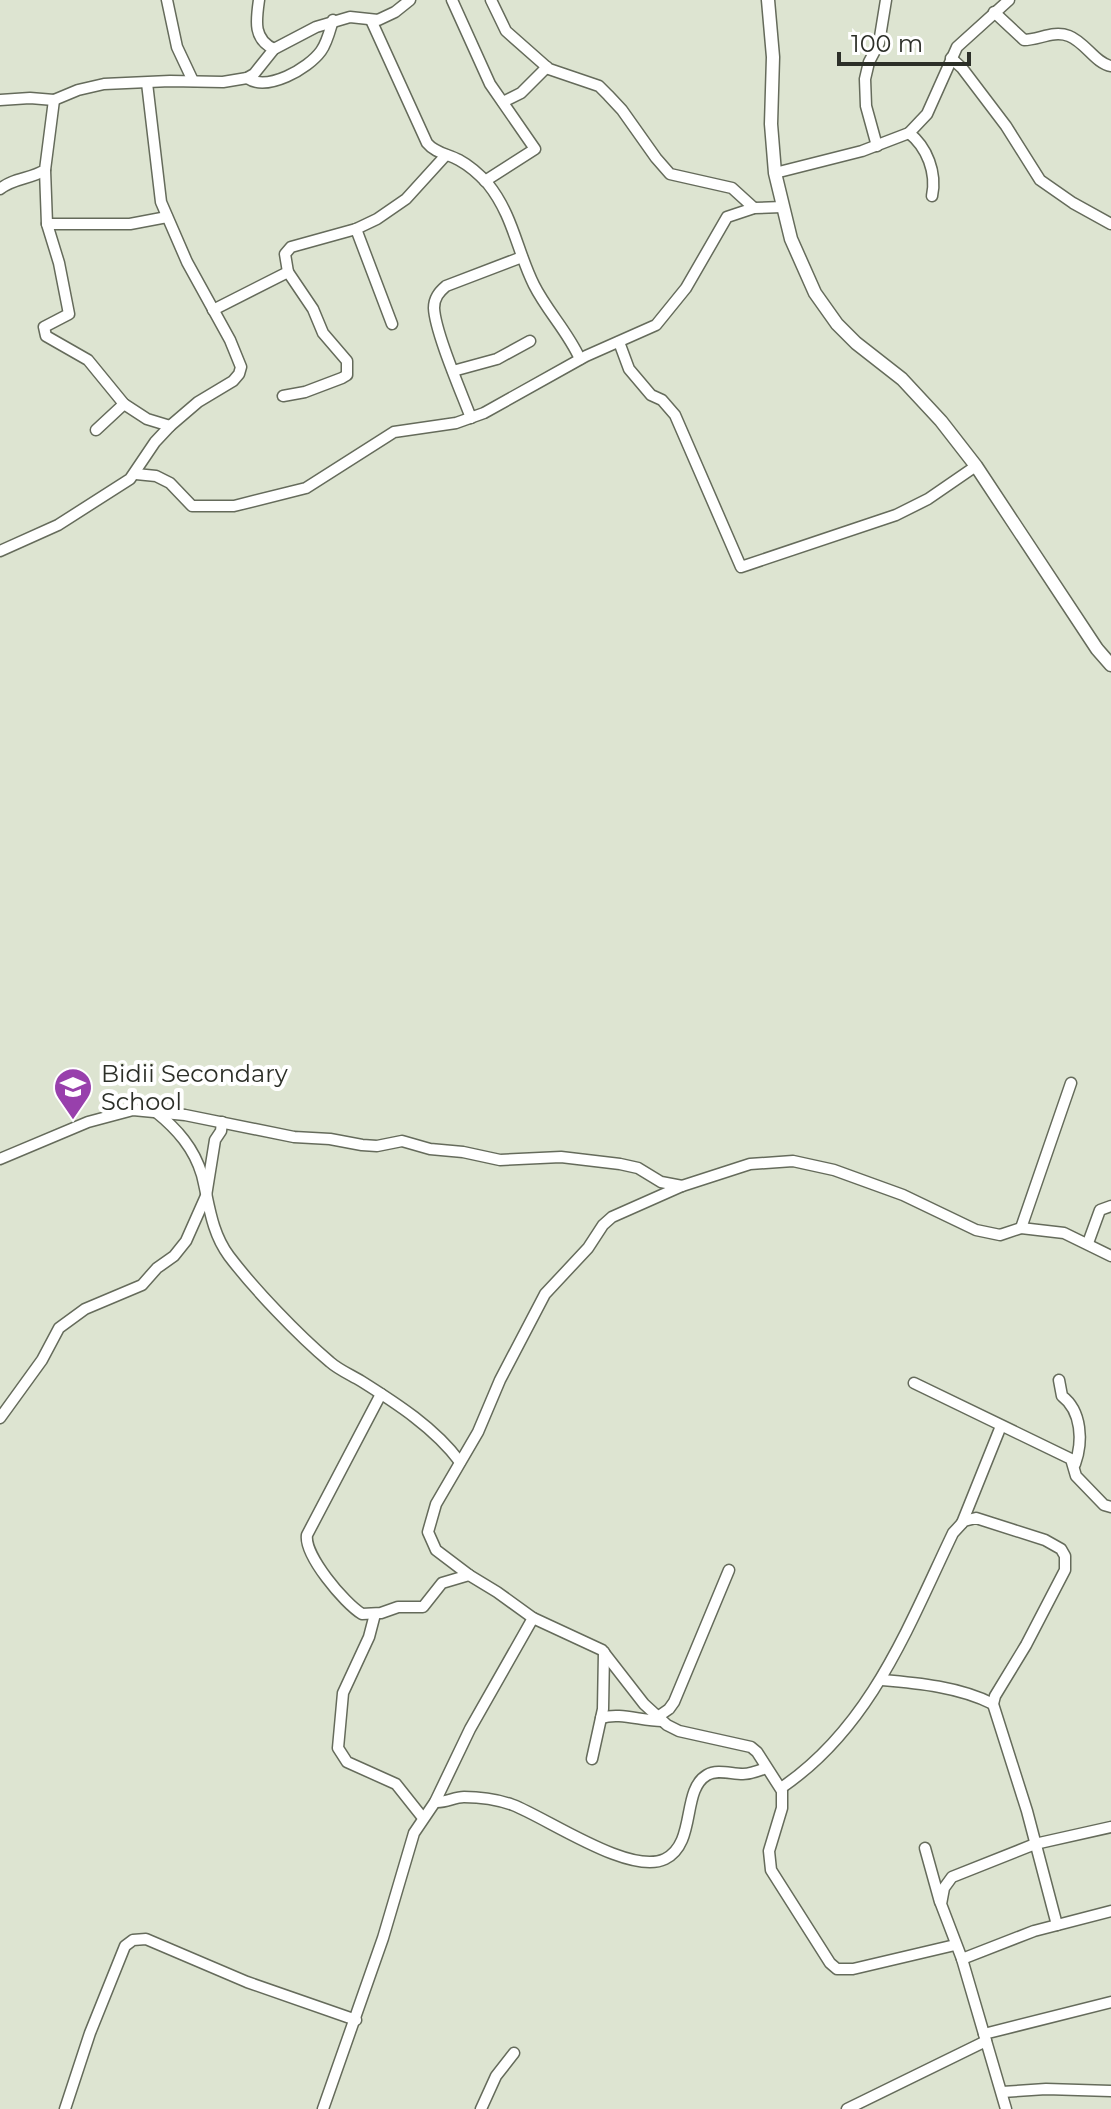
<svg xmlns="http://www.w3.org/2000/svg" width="1111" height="2109" font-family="Montserrat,sans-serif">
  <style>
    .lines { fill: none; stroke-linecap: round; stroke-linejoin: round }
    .minor-casing { stroke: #656b5b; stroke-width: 13 }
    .major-casing { stroke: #656b5b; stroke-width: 15 }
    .minor { stroke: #fff; stroke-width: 10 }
    .major { stroke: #fff; stroke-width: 12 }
    .labels { text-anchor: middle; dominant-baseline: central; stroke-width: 8; stroke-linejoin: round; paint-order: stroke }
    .poi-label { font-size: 24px; fill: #2c2f28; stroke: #fff; text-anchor: start }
  </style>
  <rect width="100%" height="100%" fill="#dde4d1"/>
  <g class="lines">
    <g class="minor-casing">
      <g id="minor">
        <path d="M167,0L177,47L193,81"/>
        <path d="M259,0C256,21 253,39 274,49"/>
        <path d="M452,0L490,84L535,149L485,181"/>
        <path d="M491,0L506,31L549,69L599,86L608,95L622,110L656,158L670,174L732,188L754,208"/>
        <path d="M994,12L1024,40C1039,40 1053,30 1069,36C1085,42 1096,64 1111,66"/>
        <path d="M371,20L427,143C435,153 448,154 459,160C470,166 480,175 488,184C513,215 517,251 534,285C547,311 568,332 580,359"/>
        <path d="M951,58L962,68L1006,126L1040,180L1073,203L1111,224"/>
        <path d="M247,78C267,92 308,69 321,51C327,43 330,30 333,20"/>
        <path d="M0,100L30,98L54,100L78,90L104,84L170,81L223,82L247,78L254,74L274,49L316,27L350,17L378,20L395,12L410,0"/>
        <path d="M503,102L521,93L547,67"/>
        <path d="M909,133C927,147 937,173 932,196"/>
        <path d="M877,146L866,106L865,79L869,62L879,43L886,0"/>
        <path d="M45,170L47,224L59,263L69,314L44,327L46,336L88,360L124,404L147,419L170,426"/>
        <path d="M775,173L862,151L909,133L927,114L957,47L1009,0"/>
        <path d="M0,189C13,178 31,179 45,170L54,100"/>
        <path d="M47,224H130L167,217"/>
        <path d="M356,229L392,324"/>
        <path d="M213,310L288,272L285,254L291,247L356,229L377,219L406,199L446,155"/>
        <path d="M619,342L629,369L651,395L662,400L675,415L741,567L896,515L928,499L976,466"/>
        <path d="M453,371L497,359L530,341"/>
        <path d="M283,396L305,392L342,378L347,375V361L323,333L313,309L288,272"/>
        <path d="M471,418C462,394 435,332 434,308C434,298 439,292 446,286L522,257"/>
        <path d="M96,430L124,404"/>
        <path d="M136,474L156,476L170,483L192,506H234L306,488L394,432L456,423L484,413L586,356L656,325L686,288L727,217L754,208L782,207"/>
        <path d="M0,551L58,525L130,479L155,442L170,426L198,402L233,381L239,374L241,367L230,340L187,262L161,202L147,83"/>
        <path d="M156,1112C177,1129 194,1148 202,1175C209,1203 211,1232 229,1256C254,1289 298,1335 330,1362C339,1370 351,1375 361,1381C396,1403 435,1428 460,1462"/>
        <path d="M0,1159L88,1122L133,1110L185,1115L294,1137L330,1139L362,1145L377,1146L402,1141L430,1149L463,1152L500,1160L561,1157L620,1164L638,1168L661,1182L682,1186L750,1164L793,1161L834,1170L903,1195L976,1230L1000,1235L1021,1228L1064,1233L1111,1256"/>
        <path d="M682,1186L612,1217L603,1225L588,1248L545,1294L500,1380L478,1432L436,1504L428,1532L436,1550L469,1575L497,1592L533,1618L602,1650L644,1704L667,1725L679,1731L751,1747L757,1752L782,1791V1808L769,1851L771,1870L830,1963L837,1969H853L955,1945"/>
        <path d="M1021,1228L1071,1083"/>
        <path d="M1088,1243L1100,1210L1111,1206"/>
        <path d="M1059,1380L1062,1396C1082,1411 1083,1442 1075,1464"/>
        <path d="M914,1383L1071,1459L1076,1476L1104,1505L1111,1507"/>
        <path d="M381,1394L307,1535C304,1555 344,1603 362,1614L381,1613L398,1607H423L442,1583L469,1575"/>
        <path d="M0,1418L42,1360L59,1328L85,1309L142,1285L157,1268L174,1256L186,1241L206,1196L215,1140L221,1131L222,1122"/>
        <path d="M962,1523L1001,1426"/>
        <path d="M375,1614L369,1637L343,1693L338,1748L347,1762L396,1784L423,1818"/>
        <path d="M882,1680C918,1683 960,1687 993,1704"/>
        <path d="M601,1718C620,1712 641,1721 662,1721"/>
        <path d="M656,1718L669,1709L674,1702L729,1570"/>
        <path d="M592,1759L603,1709L604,1652"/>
        <path d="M781,1788C871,1727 908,1627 953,1533L964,1521L976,1518L1045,1540L1061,1549L1065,1556V1570L1026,1645L995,1696L993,1704L1027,1811L1057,1925"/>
        <path d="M435,1802C446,1803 454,1797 464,1797C479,1797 499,1800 513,1805C547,1818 630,1876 665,1859C697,1843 681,1790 707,1775C717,1769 731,1774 743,1774C751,1774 758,1771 766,1768"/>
        <path d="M925,1848L940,1902"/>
        <path d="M962,1959L1034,1931L1111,1911"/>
        <path d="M984,2034L1111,2002"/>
        <path d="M1002,2092L1046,2089L1111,2091"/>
        <path d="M65,2109L90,2033L125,1946L133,1940L146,1939L247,1982L356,2020"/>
        <path d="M323,2109L383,1938L414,1833L435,1802L470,1729L533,1618"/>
        <path d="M481,2109L496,2076L514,2053"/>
        <path d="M847,2109L986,2041"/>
        <path d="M1006,2109L962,1959L941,1904L944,1888L952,1877L1035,1844L1111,1827"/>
      </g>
    </g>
    <g class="major-casing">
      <path id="major" d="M768,0L773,57L771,124L775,173L791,239L815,293L837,324L856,343L902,379L941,421L976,466L1097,649L1111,665"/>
    </g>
    <use href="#minor" class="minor"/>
    <use href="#major" class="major"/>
  </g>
  <defs>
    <g id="school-pin" transform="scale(2)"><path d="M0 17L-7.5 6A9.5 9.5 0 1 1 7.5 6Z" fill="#9840ac" stroke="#fff"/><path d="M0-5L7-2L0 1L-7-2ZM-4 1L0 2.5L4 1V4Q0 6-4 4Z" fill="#fff"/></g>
  </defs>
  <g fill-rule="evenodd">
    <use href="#school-pin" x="73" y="1087"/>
  </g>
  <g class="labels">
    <g class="poi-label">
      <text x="101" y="1073">Bidii Secondary<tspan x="101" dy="28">School</tspan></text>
    </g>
  </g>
  <path d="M839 52v12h130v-12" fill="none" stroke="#2c2f28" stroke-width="4"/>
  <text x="851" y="52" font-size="24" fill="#2c2f28" stroke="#ffffff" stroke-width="6" paint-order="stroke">100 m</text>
</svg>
